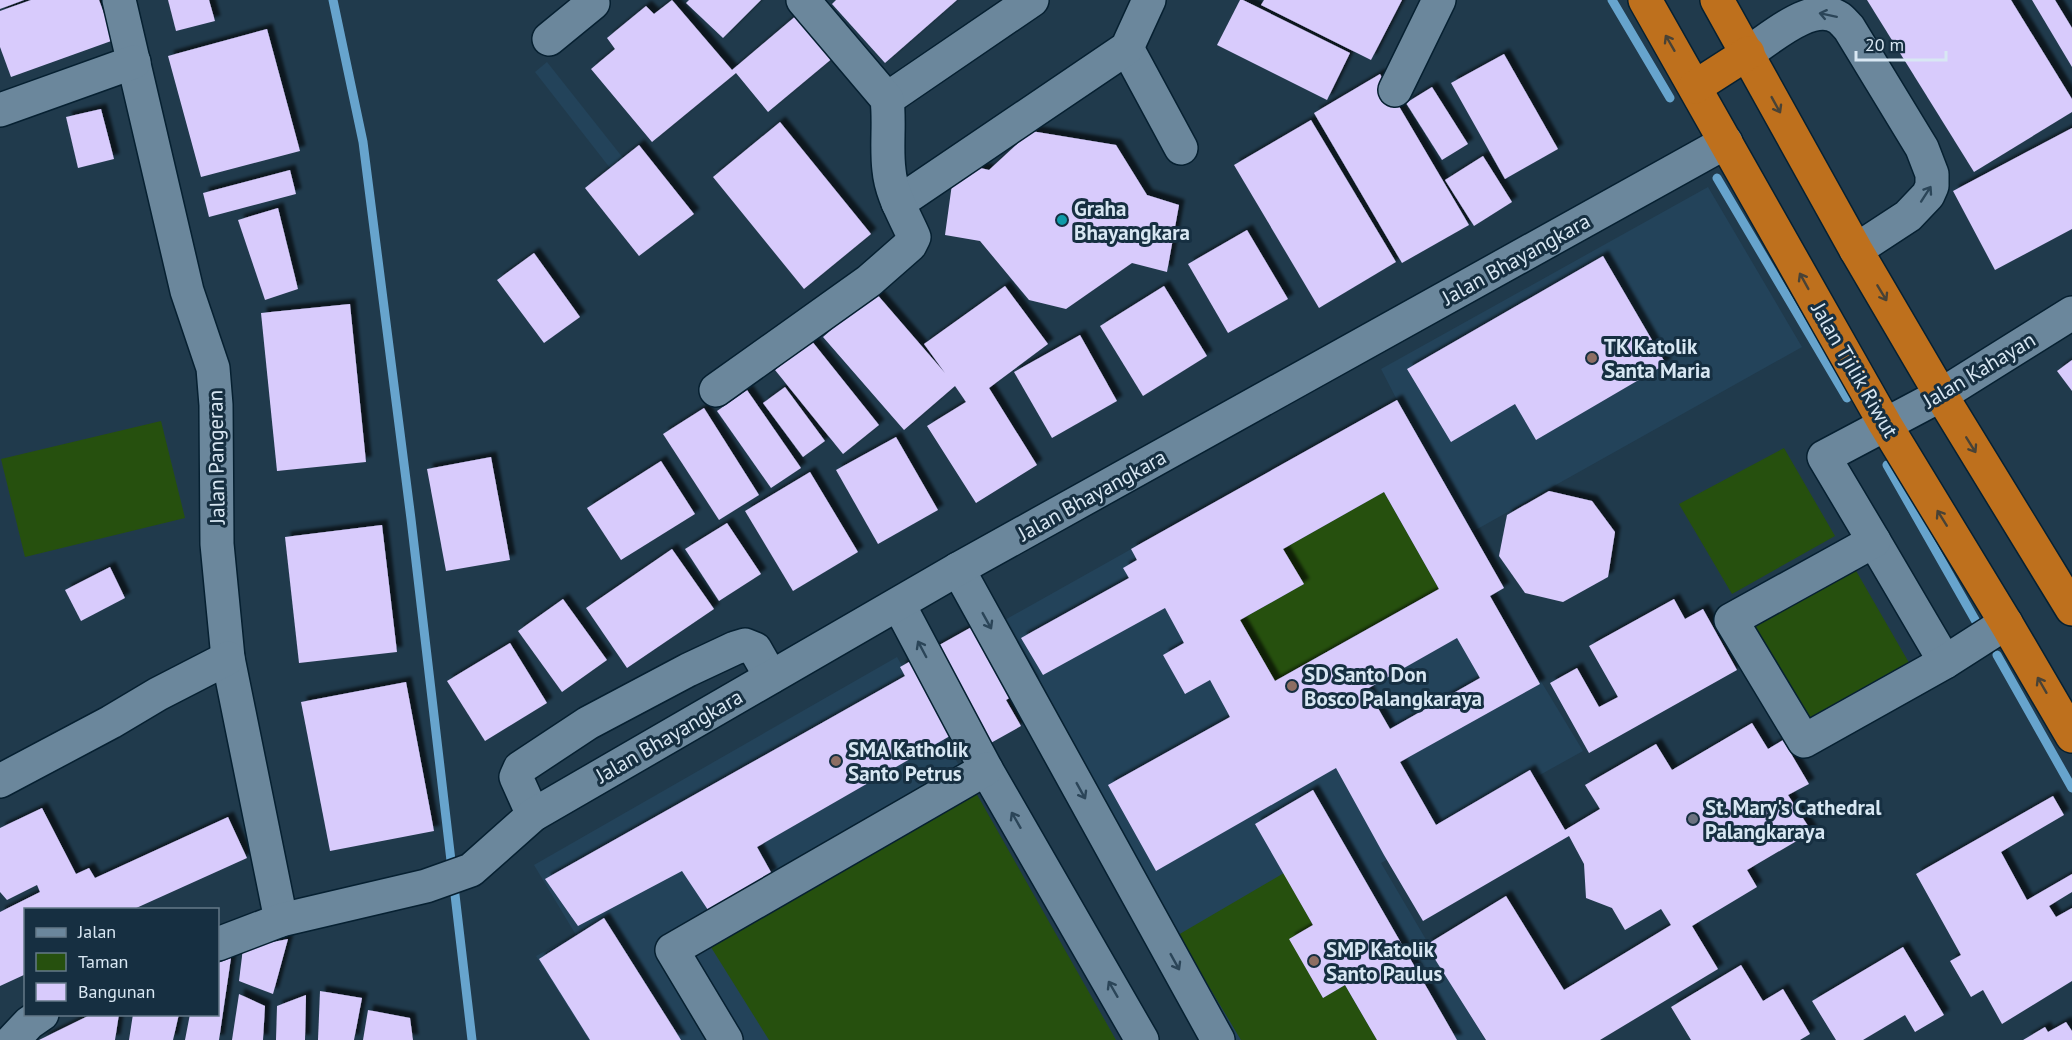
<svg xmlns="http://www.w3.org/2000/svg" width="2072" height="1040" font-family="'PT Sans',sans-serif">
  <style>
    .built { fill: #23435a }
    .green { fill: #26500e }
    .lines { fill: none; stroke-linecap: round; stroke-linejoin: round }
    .stream { stroke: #67a4cd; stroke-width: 9 }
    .building { fill: #d8cbfc; fill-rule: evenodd; filter: url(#shadow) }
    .minor-casing { stroke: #062031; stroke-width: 36 }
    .highway-casing { stroke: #062031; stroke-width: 36 }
    .minor { stroke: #6b879c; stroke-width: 33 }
    .highway { stroke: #be701d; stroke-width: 33 }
    .oneway { stroke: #2b4558 }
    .oneway2 { stroke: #484236 }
    .culture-dot { fill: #0f9aa8; stroke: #162f41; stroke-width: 2 }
    .education-dot { fill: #8d6e63; stroke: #162f41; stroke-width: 2 }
    .worship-dot { fill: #6b7280; stroke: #162f41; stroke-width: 2 }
    .labels { text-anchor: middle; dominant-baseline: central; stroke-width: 6; stroke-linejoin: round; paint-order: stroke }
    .poi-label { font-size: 21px; font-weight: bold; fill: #d8e7f3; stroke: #162f41; text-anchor: start }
    .street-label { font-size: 21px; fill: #d8e7f3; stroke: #162f41 }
  </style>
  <defs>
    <filter id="shadow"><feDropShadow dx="5.5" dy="-5.5" stdDeviation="1.5" flood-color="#0009"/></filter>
  </defs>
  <rect width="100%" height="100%" fill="#203a4c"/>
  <g class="built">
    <path d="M547,62L623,158L610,168L535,72Z"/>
    <path d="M1708,187L1802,347L1472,532L1504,588L1490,597L1583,751L1381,863L1485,1040H1229L1003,621L1397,400L1381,369Z"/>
    <path d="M897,657L1116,1040H589L536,956L576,935L534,865Z"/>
  </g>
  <g class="green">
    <path d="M161,421L185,518L25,557L1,459Z"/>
    <path d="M1784,448L1835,536L1732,594L1679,504Z"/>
    <path d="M1384,492L1439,589L1275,681L1240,620L1304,584L1283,549Z"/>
    <path d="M1851,562L1912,668L1810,725L1748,623Z"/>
    <path d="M975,791L1116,1040H769L709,944Z"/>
    <path d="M1284,873L1313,925L1290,939L1323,998L1345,985L1377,1040H1241L1178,935Z"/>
  </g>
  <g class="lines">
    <g class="stream">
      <path d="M333,0L363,142L411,519L472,1040"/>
      <path d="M1612,0L1670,98"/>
      <path d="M1717,178L1847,398"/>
      <path d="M1887,465L1978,625"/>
      <path d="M1997,655L2072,788"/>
    </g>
  </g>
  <g class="building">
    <path d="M0,0H24L0,9Z"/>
    <path d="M31,0H99L114,40L11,77L0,47V11Z"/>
    <path d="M168,0H209L215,21L176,31Z"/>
    <path d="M672,0L732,70L804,9L840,52L768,112L736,73L652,142L591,69L615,49L607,38L646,6L654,14Z"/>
    <path d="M689,0H761L723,38L686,3Z"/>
    <path d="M836,0H957L885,63L832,4Z"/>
    <path d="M1240,0H1243L1350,53L1327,100L1217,45Z"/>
    <path d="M1264,0H1402L1371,60L1261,5Z"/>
    <path d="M1867,0H2011L2072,99V112L1974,172Z"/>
    <path d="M2032,0H2055L2072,28V67Z"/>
    <path d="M267,29L300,151L201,177L168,56Z"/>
    <path d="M1504,54L1558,149L1505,179L1451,83Z"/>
    <path d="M1380,74L1469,225L1402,263L1314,113Z"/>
    <path d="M1432,87L1468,144L1442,160L1406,103Z"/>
    <path d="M101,109L114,159L78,168L66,117Z"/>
    <path d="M1311,120L1396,262L1319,308L1234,165Z"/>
    <path d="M780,122L871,234L804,289L713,177Z"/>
    <path d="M2072,128V229L1995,270L1953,191Z"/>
    <path d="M1031,131L1116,145L1147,195L1179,205L1167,272L1132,263L1066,309L1029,300L980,241L945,235L955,162L989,170Z"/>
    <path d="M639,145L694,214L639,256L585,188Z"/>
    <path d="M1483,156L1512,202L1474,226L1445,180Z"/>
    <path d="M290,170L296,194L209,217L203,193Z"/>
    <path d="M278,208L298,289L265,300L238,220Z"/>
    <path d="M1247,230L1288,299L1228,333L1188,264Z"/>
    <path d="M534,253L580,317L544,343L497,280Z"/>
    <path d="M1603,256L1666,364L1536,440L1515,404L1451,442L1407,369Z"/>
    <path d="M1005,286L1048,344L989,388L1037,465L976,503L927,426L966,402L955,386L904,430L823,337L875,292L945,373L924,344Z"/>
    <path d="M1164,286L1207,356L1143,396L1100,326Z"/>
    <path d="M350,304L366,462L277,471L261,313Z"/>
    <path d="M1080,335L1117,401L1052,438L1014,372Z"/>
    <path d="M811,340L879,425L843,454L775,370Z"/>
    <path d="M2072,360V391L2057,371Z"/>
    <path d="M785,387L825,441L803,457L763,403Z"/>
    <path d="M747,390L801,468L771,488L717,411Z"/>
    <path d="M1397,400L1504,588L1490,596L1540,684L1400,762L1436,825L1530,770L1565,830L1600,809L1585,785L1656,744L1672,770L1752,723L1768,749L1783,740L1809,784L1788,795L1812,832L1747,870L1757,887L1692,926L1718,969L1600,1040H1486L1426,945L1506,896L1564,990L1671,925L1661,909L1625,930L1612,908L1586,898L1584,864L1569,836L1423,921L1384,855L1336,768L1156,871L1108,785L1230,717L1210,680L1185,694L1163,655L1184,643L1165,608L1043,675L1021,638L1129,578L1123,568L1137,560L1131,549ZM1384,492L1439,589L1275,681L1240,620L1304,584L1283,549ZM1457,638L1480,678L1390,729L1367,689Z"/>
    <path d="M704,408L759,495L719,520L663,434Z"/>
    <path d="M896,437L938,510L878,544L836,470Z"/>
    <path d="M491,457L510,560L446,571L427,469Z"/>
    <path d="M661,461L695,514L621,560L587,508Z"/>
    <path d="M810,472L858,552L793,591L745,511Z"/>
    <path d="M1549,491L1592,501L1615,532L1608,577L1563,602L1525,593L1499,556L1507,515Z"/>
    <path d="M727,523L761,574L719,601L685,549Z"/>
    <path d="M382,525L397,652L299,663L285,537Z"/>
    <path d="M672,549L714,609L627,668L586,608Z"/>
    <path d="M110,567L125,598L81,621L65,590Z"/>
    <path d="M563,599L607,660L562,692L518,631Z"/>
    <path d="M1674,599L1685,619L1703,609L1737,670L1589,753L1550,683L1577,668L1599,707L1618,697L1589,646Z"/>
    <path d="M993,615L1033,684L1006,700L1021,726L989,744L976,721L757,847L772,874L708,910L682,871L578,926L545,879L905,676L900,667Z"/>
    <path d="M510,643L547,703L485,741L447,681Z"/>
    <path d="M406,682L434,831L330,851L301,702Z"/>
    <path d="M1313,790L1457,1040H1377L1345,985L1323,998L1289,939L1313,925L1255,824Z"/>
    <path d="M2053,796L2064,815L2001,852L2027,900L2072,874V892L2049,906L2056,917L2072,908V981L2002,1024L1983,990L1971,997L1950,961L1961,955L1916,874Z"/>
    <path d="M42,808L76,874L89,868L95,878L228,817L247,858L134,909H26V974L0,986V912L40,892L37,885L7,900L0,892V828Z"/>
    <path d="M604,918L681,1040H590L539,959Z"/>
    <path d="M288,939L273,994L239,981L243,948Z"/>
    <path d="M1903,947L1944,1015L1915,1032L1905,1015L1863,1040H1836L1812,1001Z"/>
    <path d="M231,958L219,1040H185L190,1014H218V963Z"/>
    <path d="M1741,965L1763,1001L1783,989L1810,1034L1800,1040H1691L1671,1007Z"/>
    <path d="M320,991L362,998L354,1040H318Z"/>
    <path d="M239,994L265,1006L263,1040H232Z"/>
    <path d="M306,995L305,1040H276L277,1006Z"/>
    <path d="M368,1010L410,1018L413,1040H363Z"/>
    <path d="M92,1014H119L115,1040H39Z"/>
    <path d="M133,1014H179L173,1040H129Z"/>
    <path d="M2066,1022L2072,1031V1040H2023L2045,1027L2048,1032Z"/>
  </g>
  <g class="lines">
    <g class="minor-casing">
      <g id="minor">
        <path d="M119,0L187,291L213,368L216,405L217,544L228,658L281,920"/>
        <path d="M549,39L593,3"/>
        <path d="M1127,48L1181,148"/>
        <path d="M1748,53C1770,39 1812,0 1839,18C1842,20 1846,25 1849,28L1922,148L1932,174V186L1928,195L1908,216L1856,250"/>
        <path d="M1395,90L1439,0"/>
        <path d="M887,99L1032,0"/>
        <path d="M0,110L134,62"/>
        <path d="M898,203L1127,48L1149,0"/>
        <path d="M716,390L869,281L910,245L914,237C905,216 891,194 889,170C886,147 890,122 887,99L803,0"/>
        <path d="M1874,541L1945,662"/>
        <path d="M958,569L1218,1040"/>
        <path d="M899,605L986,769L1142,1040"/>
        <path d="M2006,623L1945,662L1804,741L1731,620L1874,541L1824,457L1941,395L2072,313"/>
        <path d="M0,781L111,722L158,694L228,658"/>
        <path d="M533,815L516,777L520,768L588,723L688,670L735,648L745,645L755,649L771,677"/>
        <path d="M218,944L281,920L426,886L471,870L533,815L958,569L1726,142"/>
        <path d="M13,1040L29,1023L42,1014"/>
        <path d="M726,1040L672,950L986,769"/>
      </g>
    </g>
    <g class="highway-casing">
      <g id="highway">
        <path d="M1645,0L1885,424L2006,623L2072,736"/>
        <path d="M1717,0L1856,250L1941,395L2072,609"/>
        <path d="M1695,87L1748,53"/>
      </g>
    </g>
    <use href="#minor" class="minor"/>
    <use href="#highway" class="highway"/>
  </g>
  <defs><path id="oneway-shaft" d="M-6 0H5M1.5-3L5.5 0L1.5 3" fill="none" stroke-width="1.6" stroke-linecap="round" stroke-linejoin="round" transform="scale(1.5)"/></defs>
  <g class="oneway">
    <use href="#oneway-shaft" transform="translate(1828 15) rotate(-168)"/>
    <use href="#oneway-shaft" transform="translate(1926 194) rotate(-57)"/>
    <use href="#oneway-shaft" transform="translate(987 621) rotate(61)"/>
    <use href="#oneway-shaft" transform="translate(922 649) rotate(-118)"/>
    <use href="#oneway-shaft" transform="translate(1081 791) rotate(61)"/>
    <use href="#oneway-shaft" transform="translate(1016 820) rotate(-120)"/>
    <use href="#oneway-shaft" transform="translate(1175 962) rotate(61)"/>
    <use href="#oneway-shaft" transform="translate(1113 989) rotate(-120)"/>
  </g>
  <g class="oneway2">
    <use href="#oneway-shaft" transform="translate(1670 43) rotate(-120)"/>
    <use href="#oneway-shaft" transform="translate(1776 105) rotate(61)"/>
    <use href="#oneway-shaft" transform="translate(1804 281) rotate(-119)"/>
    <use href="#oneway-shaft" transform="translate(1882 293) rotate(59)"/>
    <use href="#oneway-shaft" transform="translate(1971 445) rotate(58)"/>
    <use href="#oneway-shaft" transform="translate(1942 518) rotate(-122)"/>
    <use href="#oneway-shaft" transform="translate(2042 685) rotate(-120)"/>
  </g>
  <circle class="culture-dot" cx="1062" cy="220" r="6"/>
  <g class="education-dot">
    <circle cx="1592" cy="358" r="6"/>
    <circle cx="1292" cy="686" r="6"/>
    <circle cx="836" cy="761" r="6"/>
    <circle cx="1314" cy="961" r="6"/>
  </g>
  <circle class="worship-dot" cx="1693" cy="819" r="6"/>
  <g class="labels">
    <g class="poi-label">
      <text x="1074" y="208">Graha<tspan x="1074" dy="24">Bhayangkara</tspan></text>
      <text x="1604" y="346">TK Katolik<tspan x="1604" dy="24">Santa Maria</tspan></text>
      <text x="1304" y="674">SD Santo Don<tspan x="1304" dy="24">Bosco Palangkaraya</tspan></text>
      <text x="848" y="749">SMA Katholik<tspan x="848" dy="24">Santo Petrus</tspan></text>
      <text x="1705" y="807">St. Mary's Cathedral<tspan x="1705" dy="24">Palangkaraya</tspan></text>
      <text x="1326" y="949">SMP Katolik<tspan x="1326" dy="24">Santo Paulus</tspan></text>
    </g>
    <g class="street-label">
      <text transform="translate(1516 259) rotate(-29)">Jalan Bhayangkara</text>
      <text transform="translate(1855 370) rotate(60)">Jalan Tjilik Riwut</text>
      <text transform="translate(1979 370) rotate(-31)">Jalan Kahayan</text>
      <text transform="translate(216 457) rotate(-91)">Jalan Pangeran</text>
      <text transform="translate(1092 495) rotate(-29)">Jalan Bhayangkara</text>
      <text transform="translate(669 736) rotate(-30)">Jalan Bhayangkara</text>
    </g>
  </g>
  <rect x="24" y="908" width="195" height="108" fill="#162f41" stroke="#647988" stroke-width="1.5"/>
  <rect x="36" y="928" width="30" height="9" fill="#6b879c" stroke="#647988" stroke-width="1.5"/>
  <text x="78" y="938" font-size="18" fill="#d8e7f3">Jalan</text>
  <rect x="36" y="953" width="30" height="18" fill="#26500e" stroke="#647988" stroke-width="1.5"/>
  <text x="78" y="968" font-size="18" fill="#d8e7f3">Taman</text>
  <rect x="36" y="983" width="30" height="18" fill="#d8cbfc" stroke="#647988" stroke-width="1.5"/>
  <text x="78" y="998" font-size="18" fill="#d8e7f3">Bangunan</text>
  <path d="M1856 51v9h90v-9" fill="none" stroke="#d8e7f3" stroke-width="3"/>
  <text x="1865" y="51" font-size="18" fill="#d8e7f3" stroke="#162f41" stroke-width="4.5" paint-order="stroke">20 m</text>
</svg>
